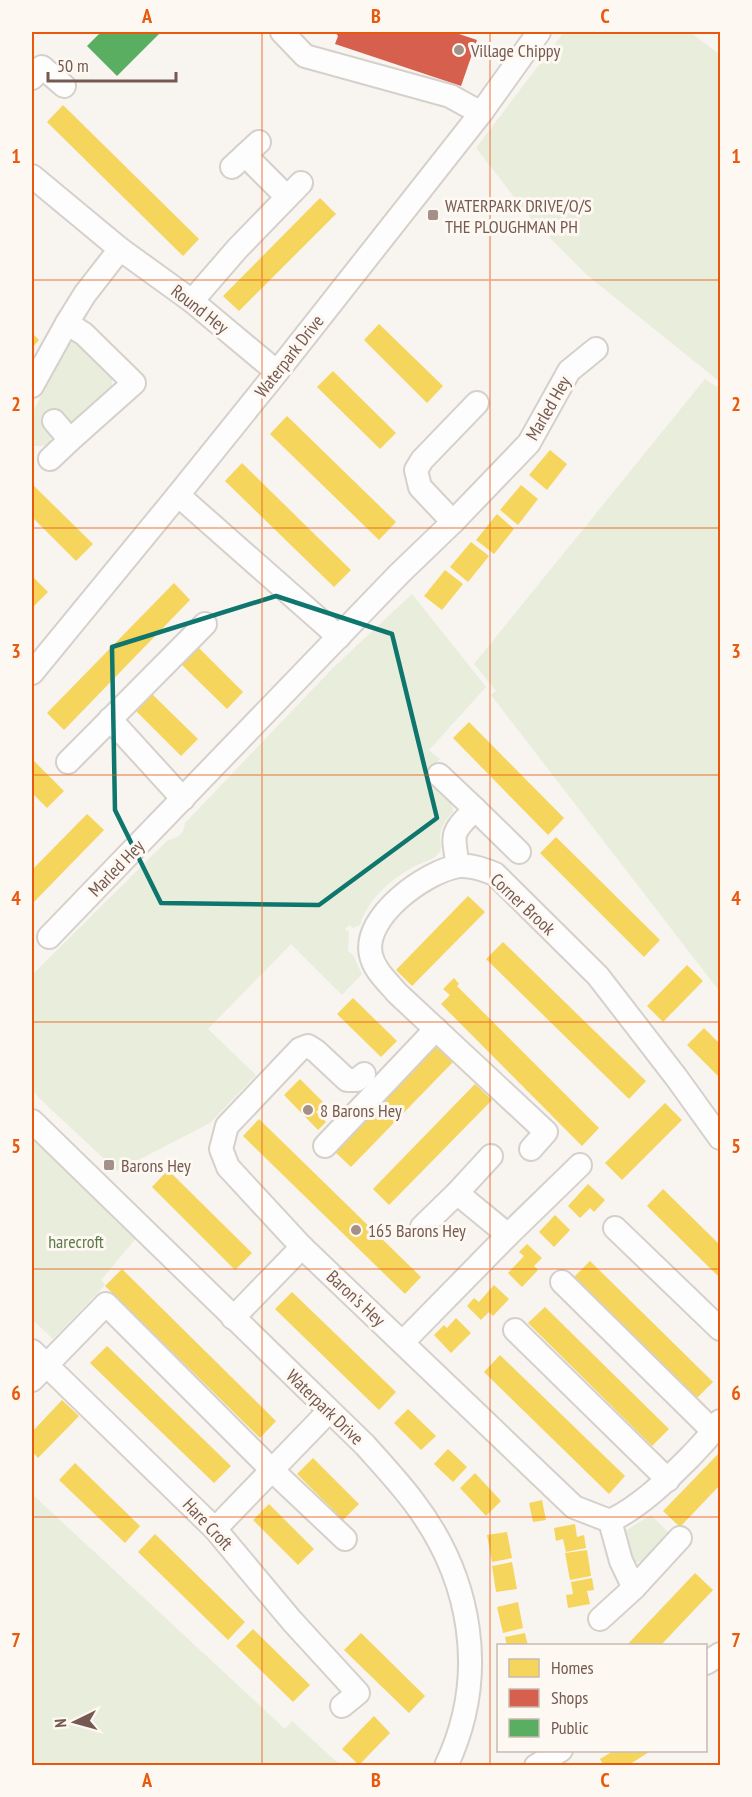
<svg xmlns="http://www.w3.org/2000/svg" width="752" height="1797" font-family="'PT Sans Narrow',sans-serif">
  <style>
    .green { fill: #e8eddc }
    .homes { fill: #f6d55c }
    .shops { fill: #d6604d }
    .public { fill: #5aae61 }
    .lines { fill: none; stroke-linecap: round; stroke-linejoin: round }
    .minor-casing { stroke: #d6d0cb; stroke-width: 26 }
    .minor { stroke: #fefdfd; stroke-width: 22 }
    .marked { fill: none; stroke: #0f766e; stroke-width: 4.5; stroke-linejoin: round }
    .grid { fill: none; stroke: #e8590c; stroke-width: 1.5; stroke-opacity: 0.55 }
    .poi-dot { fill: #a39089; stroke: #fef8f3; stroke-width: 2 }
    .labels { text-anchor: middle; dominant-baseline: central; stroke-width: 6; stroke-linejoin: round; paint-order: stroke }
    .poi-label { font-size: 18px; fill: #755a51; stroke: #fef8f3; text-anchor: start }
    .street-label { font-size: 18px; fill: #755a51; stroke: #fef8f3 }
    .park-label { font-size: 18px; fill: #5d794a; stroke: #fef8f3 }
    .neatline { fill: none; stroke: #e8590c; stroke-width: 2 }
    .grid-label { font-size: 20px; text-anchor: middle; font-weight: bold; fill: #e8590c }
  </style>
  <rect width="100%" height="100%" fill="#f8f4f0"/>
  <g class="green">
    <path d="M564,32H690L720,55V382L587,275L533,221L476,148Z"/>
    <path d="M76,342L80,344L112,377V389L73,424L51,432L52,436L49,444L41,446H33L32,414L68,343Z"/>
    <path d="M705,379L717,387L720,384V992L491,695L496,691L474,664Z"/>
    <path d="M412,594L486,687L429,750L440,759L423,778L452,805L453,812C446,819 441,826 440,836C440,843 443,849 438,854C433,860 424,862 417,865C393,877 368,898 360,925L353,928L349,925L345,929L349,932L348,951C357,957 356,964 362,974L342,995L291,944L208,1029L256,1075L210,1123L117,1171L39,1098L32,1089V975L168,840C180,837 183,835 185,823L333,668Z"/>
    <path d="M32,1133L137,1237L101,1280L105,1285L53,1339L32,1319Z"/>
    <path d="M32,1494L285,1729L292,1721L340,1765H32Z"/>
    <path d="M651,1515L671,1535C660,1546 650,1564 632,1562L624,1537L625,1531Z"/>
  </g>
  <g class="homes">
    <path d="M63,105L199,239L183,256L47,122Z"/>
    <path d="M320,198L336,214L239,311L223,296Z"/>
    <path d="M379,324L443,386L427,403L364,340Z"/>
    <path d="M32,333L39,340L32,348Z"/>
    <path d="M333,371L396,433L380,449L317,387Z"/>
    <path d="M287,416L396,522L379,540L270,434Z"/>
    <path d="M550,450L567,464L547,490L529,475Z"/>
    <path d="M242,463L351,570L334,587L225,481Z"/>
    <path d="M32,484L93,544L76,561L32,517Z"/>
    <path d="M521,485L538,499L518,525L500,510Z"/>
    <path d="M497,514L514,529L494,554L476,540Z"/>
    <path d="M471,542L489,556L468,582L450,567Z"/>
    <path d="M445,570L463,584L442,610L424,596Z"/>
    <path d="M32,576L48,592L32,608Z"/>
    <path d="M174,583L190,600L64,730L47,713Z"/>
    <path d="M198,647L243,692L227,709L181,664Z"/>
    <path d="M152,694L198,739L181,756L136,711Z"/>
    <path d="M469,722L564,818L548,835L453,738Z"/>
    <path d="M32,759L64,791L47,808L32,793Z"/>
    <path d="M87,814L104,830L32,904V870Z"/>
    <path d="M556,837L660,940L644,957L540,853Z"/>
    <path d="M468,896L485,912L412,986L396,970Z"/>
    <path d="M503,942L646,1081L629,1099L486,959Z"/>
    <path d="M687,965L703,981L663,1022L647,1006Z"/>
    <path d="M454,978L459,984L457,986L599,1128L582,1146L441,1004L450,995L443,989Z"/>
    <path d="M353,998L397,1041L381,1057L337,1014Z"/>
    <path d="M704,1028L720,1044V1078L687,1045Z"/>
    <path d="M437,1046L453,1062L351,1167L334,1151Z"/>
    <path d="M300,1079L325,1104L316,1112L326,1122L318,1130L284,1095Z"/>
    <path d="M475,1084L492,1100L389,1205L373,1189Z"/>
    <path d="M665,1103L682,1120L622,1180L605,1163Z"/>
    <path d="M259,1119L421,1277L405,1294L243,1136Z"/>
    <path d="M168,1170L252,1253L235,1270L152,1187Z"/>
    <path d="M588,1184L605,1200L594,1212L590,1208L580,1218L568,1206Z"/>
    <path d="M663,1189L720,1245V1278L647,1206Z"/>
    <path d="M555,1215L570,1230L554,1247L539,1232Z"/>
    <path d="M527,1244L542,1258L534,1266L538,1270L522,1287L508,1273L524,1256L519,1252Z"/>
    <path d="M590,1261L713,1382L697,1398L574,1277Z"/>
    <path d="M122,1269L276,1421L260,1438L105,1286Z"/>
    <path d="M494,1285L509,1299L493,1316L489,1312L481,1320L467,1306L474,1298L479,1302Z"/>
    <path d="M292,1292L396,1392L379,1410L275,1309Z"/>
    <path d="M545,1307L669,1429L652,1446L528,1323Z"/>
    <path d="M456,1318L471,1333L451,1353L434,1335L444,1325L447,1328Z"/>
    <path d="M107,1346L231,1466L214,1483L90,1363Z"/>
    <path d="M500,1355L625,1476L609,1494L484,1372Z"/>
    <path d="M62,1400L79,1416L38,1458L32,1451V1432Z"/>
    <path d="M408,1409L436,1436L421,1450L394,1423Z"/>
    <path d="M448,1449L467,1467L453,1482L434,1464Z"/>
    <path d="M720,1452V1485L680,1527L663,1511Z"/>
    <path d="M313,1458L359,1504L343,1520L297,1474Z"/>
    <path d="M75,1463L140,1526L125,1543L59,1480Z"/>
    <path d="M475,1473L501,1501L486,1516L460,1488Z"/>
    <path d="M542,1500L546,1520L533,1522L529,1503Z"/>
    <path d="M269,1504L314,1549L298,1565L253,1520Z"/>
    <path d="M575,1524L577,1537L584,1535L586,1548L566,1552L563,1539L556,1541L554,1528Z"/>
    <path d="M507,1532L512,1558L492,1562L487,1535Z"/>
    <path d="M155,1534L245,1622L228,1640L138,1552Z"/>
    <path d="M587,1550L591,1576L570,1580L565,1553Z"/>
    <path d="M512,1562L517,1589L496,1592L492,1566Z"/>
    <path d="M695,1573L713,1590L660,1646H626Z"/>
    <path d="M592,1578L594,1590L587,1591L590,1604L568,1608L566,1595L573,1594L571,1582Z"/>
    <path d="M518,1602L523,1628L503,1633L497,1607Z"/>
    <path d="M253,1629L310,1685L293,1702L236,1646Z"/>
    <path d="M361,1633L425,1696L409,1713L344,1650Z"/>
    <path d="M525,1633L528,1646H507L505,1637Z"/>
    <path d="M374,1716L390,1733L359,1765L342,1749Z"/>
    <path d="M615,1750H652L627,1766H604L600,1759Z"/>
  </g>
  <path class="shops" d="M335,32H453L477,40L461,86L335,44L338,36Z"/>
  <path class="public" d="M101,32H161L117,76L87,46Z"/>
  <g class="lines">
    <g class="minor-casing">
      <g id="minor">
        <path d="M282,32L305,56L450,96L481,113"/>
        <path d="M32,78L42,67L64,86"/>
        <path d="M245,155L287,197"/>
        <path d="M232,167L259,142"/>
        <path d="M32,176L120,249L192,301L277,372"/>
        <path d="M192,301L237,249L301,183"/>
        <path d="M67,323L84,334L134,383L70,440"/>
        <path d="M32,386L67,323L85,294L120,249"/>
        <path d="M50,459L70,440L54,421"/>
        <path d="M178,495L339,637"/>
        <path d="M453,522L420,487L416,470L422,460L477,403"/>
        <path d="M32,673L178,495L277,372L481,113L539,32"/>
        <path d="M110,719L183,799"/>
        <path d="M68,762L205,624"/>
        <path d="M439,775L475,809"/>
        <path d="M458,866C452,831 451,834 475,809L519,852"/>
        <path d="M49,937L399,574L453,522L529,443L569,371L596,349"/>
        <path d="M364,1074L357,1080H347L316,1051L308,1046L300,1049L227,1126L221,1149L228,1167L302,1247L574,1507L610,1521C641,1506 666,1481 690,1457C701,1445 712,1435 720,1421"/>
        <path d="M32,1121L365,1445C381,1463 398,1481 413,1501C472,1578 489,1676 446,1766"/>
        <path d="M325,1146L436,1029"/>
        <path d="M531,1149L546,1132L397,993C387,981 374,970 371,955C362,917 426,871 459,866C472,865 483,869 495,874L598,976L676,1077L720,1138"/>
        <path d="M457,1193L508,1235"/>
        <path d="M422,1227L457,1193L491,1156"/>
        <path d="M615,1228L720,1329"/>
        <path d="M562,1282L714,1432"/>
        <path d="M233,1318L302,1247"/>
        <path d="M515,1330L668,1480"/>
        <path d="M403,1342L508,1235L580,1165"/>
        <path d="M32,1351L215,1529L292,1621L358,1693L342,1706"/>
        <path d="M32,1380L106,1304L273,1471L345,1539"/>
        <path d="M610,1521L621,1561L634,1588"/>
        <path d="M215,1529L329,1411"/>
        <path d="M600,1619L634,1588L680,1538"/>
        <path d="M706,1663L720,1654"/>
        <path d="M536,1766L561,1750"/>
      </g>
    </g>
    <use href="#minor" class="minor"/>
  </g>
  <path class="marked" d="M276,596L392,634L437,818L319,905L161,903L115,810L112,647Z"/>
  <path class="grid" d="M262,32V1766M490,32V1766M32,280H720M32,528H720M32,775H720M32,1022H720M32,1269H720M32,1517H720"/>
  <g class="poi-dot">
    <circle cx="459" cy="50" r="6"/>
    <rect x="427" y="209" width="12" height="12" rx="3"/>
    <circle cx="308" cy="1110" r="6"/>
    <rect x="103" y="1159" width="12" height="12" rx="3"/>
    <circle cx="356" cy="1230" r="6"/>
  </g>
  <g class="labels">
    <g class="poi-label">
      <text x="471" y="50">Village Chippy</text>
      <text x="445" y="205">WATERPARK DRIVE/O/S<tspan x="445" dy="21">THE PLOUGHMAN PH</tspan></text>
      <text x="320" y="1110">8 Barons Hey</text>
      <text x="121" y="1165">Barons Hey</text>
      <text x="368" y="1230">165 Barons Hey</text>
    </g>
    <g class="street-label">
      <text transform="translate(200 309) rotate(38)">Round Hey</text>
      <text transform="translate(289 356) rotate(-52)">Waterpark Drive</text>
      <text transform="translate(548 408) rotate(-60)">Marled Hey</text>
      <text transform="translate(116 868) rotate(-46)">Marled Hey</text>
      <text transform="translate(523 904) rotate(43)">Corner Brook</text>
      <text transform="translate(356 1298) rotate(43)">Baron's Hey</text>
      <text transform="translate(325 1407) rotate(44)">Waterpark Drive</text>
      <text transform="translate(208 1524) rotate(47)">Hare Croft</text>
    </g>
    <g class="park-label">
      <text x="76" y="1241">harecroft</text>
    </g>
  </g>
  <rect width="752" height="1797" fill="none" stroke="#fef8f3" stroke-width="66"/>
  <rect x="497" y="1644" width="210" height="108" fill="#fef8f3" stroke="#c7b9b2" stroke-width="1.5"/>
  <rect x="509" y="1659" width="30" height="18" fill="#f6d55c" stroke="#c7b9b2" stroke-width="1.5"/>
  <text x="551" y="1674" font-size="18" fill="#755a51">Homes</text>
  <rect x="509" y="1689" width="30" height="18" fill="#d6604d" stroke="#c7b9b2" stroke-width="1.5"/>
  <text x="551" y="1704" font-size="18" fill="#755a51">Shops</text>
  <rect x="509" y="1719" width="30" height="18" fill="#5aae61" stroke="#c7b9b2" stroke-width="1.5"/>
  <text x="551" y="1734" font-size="18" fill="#755a51">Public</text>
  <g transform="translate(75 1722) rotate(265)" stroke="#fef8f3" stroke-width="4.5" paint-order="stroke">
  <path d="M0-4.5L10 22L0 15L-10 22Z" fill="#755a51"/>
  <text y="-9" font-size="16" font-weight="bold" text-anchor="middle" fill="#755a51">N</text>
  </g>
  <path d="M48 72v9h128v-9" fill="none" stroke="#755a51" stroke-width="3"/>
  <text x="57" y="72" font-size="18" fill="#755a51" stroke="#fef8f3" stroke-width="4.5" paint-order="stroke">50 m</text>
  <rect x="33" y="33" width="686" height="1731" class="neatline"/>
  <g class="grid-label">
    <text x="147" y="23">A</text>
    <text x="376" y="23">B</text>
    <text x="605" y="23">C</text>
    <text x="16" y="163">1</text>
    <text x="736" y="163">1</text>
    <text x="16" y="411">2</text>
    <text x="736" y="411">2</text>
    <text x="16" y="658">3</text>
    <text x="736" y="658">3</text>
    <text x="16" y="905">4</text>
    <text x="736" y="905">4</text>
    <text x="16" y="1153">5</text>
    <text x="736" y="1153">5</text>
    <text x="16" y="1400">6</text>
    <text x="736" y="1400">6</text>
    <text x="16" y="1647">7</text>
    <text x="736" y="1647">7</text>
    <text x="147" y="1787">A</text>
    <text x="376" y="1787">B</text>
    <text x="605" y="1787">C</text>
  </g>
</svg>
